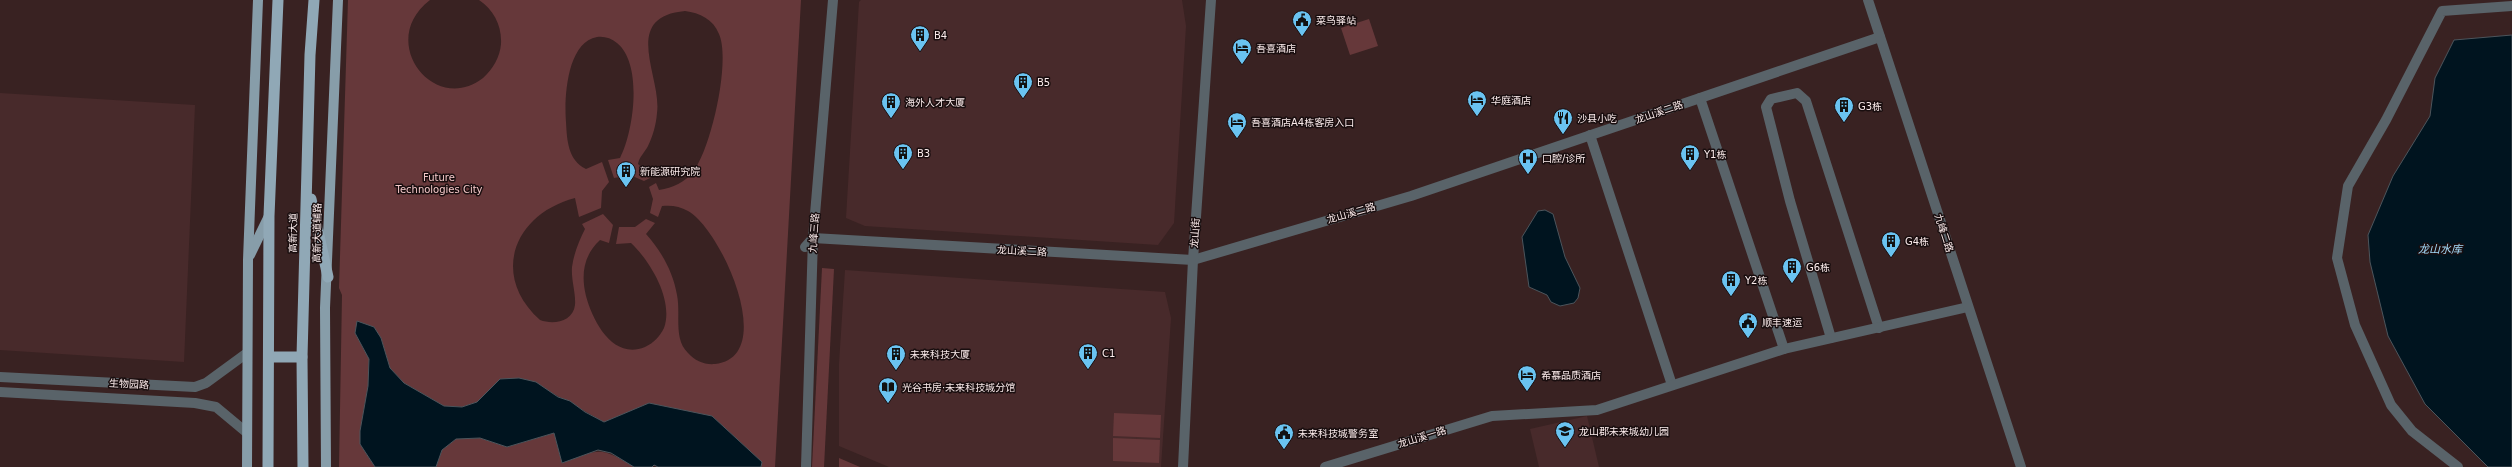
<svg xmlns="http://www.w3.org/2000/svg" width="2512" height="467" font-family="'DejaVu Sans','Noto Sans SC',sans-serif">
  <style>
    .built { fill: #482a2b }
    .green { fill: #66383a; fill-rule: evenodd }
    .water { fill: #00141f; stroke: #4c555c }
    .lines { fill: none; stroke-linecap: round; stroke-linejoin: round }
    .minor { stroke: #596369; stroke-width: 10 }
    .tertiary { stroke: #596369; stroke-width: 10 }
    .primary { stroke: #879da9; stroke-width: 10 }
    .trunk { stroke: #90a8b6; stroke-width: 11 }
    .labels { text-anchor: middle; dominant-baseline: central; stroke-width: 3; stroke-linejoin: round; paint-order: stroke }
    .poi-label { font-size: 10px; fill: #fcecec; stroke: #190e0f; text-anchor: start }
    .street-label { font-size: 10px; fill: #fcecec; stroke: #190e0f }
    .park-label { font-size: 10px; fill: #f4c8c9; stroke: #190e0f }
    .water-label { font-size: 11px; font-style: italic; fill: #a3dcfc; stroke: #190e0f }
  </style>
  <rect width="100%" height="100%" fill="#392222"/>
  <g class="built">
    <path d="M861,0H1182L1186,26L1174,223L1158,245L865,226L846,218L859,2Z"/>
    <path d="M0,93L195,105L184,362L0,350Z"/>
    <path d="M845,270L1165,292L1171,318L1161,467H889L839,446V364Z"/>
    <path d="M1587,416L1599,467H1539L1530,429Z"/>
  </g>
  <g class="green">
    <path d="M348,0H430C376,41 434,116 483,78C493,69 500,57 501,44C502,26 494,10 479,0H801L775,467H761L762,462L712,416L624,414L604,422L529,380L488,391L477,402L462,407L444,406L404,383L390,368L381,338L355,333L369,359L368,386L360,431V444L375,467H339L342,295L339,288ZM685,11C700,13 713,19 719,34C731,61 711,149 693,172C685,182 673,188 659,190L656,183L649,187L653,199L650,213L658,217L662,206C671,205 680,206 688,211C721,229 779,357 715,364C705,365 695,361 688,353C673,339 681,314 677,295C673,272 662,252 646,234L655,223L646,219L635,227H619L616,244L631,243C650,261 674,300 664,328C660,336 654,343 645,347C613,360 593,322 586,296C581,275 583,256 600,240L609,243L613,225L603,214L582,224L585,229C579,241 574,253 572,267C571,280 576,293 575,305C573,322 553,325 540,320C490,275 514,214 575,198L579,217L601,208L602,191L609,182L602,162L586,169C568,160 567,141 566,122C564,98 567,42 597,37C604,36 611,38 617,43C643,64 634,131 620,158L608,160L614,178L630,175L644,181L652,177L638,164C639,157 645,152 648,146C653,135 656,125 657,113C662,77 620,17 685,11Z"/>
    <path d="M1369,19L1378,46L1350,55L1341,28Z"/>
    <path d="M822,268L834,269L824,467H812Z"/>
    <path d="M1114,413L1161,415L1160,438L1113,436Z"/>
    <path d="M554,433L562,463C600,450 598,445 634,467H436L442,450L456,439L480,438L507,447Z"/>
    <path d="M1113,438L1160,440L1159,463L1113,461Z"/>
    <path d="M839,458L860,467H839Z"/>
  </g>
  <g class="water">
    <path d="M2512,35V467H2488L2425,404L2388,336L2370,262L2368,235L2393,176L2430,116L2435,78L2454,40Z"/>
    <path d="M1545,210L1553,214L1565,257L1580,288L1578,298L1574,303L1560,306L1551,302L1547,295L1529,287L1522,237L1538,211Z"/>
    <path d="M357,321L374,327L381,338L390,368L404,383L444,406L462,407L477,402L500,379L519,378L536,382L558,397L570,401L585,412L604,422L649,403L712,416L762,462L761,467H658L654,465L652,467H634L611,453L598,450L562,463L554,433L507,447L480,438L456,439L442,450L436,467H375L360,444V431L368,386L369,359L355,333Z"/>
  </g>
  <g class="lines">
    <g class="minor">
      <path d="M1700,98L1784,349"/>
      <path d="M1590,135L1672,385"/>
      <path d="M805,247L813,238L1193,260L1411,196L1880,37"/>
      <path d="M1831,338L1790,201L1766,107L1771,99L1797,93L1806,101L1879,328"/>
      <path d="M1325,467L1492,416L1597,410L1784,349L1968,307"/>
      <path d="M2458,467L2412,431L2391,405L2355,325L2337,258L2348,186L2386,120L2442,11L2512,6"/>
    </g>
    <g class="tertiary">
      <path d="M1868,0L2021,467"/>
      <path d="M0,377L195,387L206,383L247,353"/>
      <path d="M0,392L195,403L216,407L246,432"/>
      <path d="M806,467L813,238L833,0"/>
      <path d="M1183,467L1193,260L1211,0"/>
    </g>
    <g class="primary">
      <path d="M250,255L269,216"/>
      <path d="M247,467L248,260L258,0"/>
      <path d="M326,467L325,308L338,0"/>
    </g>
    <g class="trunk">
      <path d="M311,199L328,277"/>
      <path d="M269,357H302"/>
      <path d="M268,467L269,216L278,0"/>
      <path d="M303,467L302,357L310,55L314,0"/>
    </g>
  </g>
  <defs>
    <g id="civic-pin" transform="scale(1)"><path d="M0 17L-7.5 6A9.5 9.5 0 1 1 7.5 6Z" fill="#6ac3f1" stroke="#190e0f"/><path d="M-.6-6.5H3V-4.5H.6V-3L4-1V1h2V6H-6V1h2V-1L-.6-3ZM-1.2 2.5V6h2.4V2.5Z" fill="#111"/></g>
    <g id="building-pin" transform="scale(1)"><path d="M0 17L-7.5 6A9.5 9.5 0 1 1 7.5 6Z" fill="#6ac3f1" stroke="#190e0f"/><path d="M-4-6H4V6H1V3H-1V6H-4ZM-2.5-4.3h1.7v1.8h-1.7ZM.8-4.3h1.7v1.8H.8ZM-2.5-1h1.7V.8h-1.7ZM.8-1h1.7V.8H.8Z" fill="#111"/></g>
    <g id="hotel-pin" transform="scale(1)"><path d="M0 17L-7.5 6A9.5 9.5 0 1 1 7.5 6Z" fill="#6ac3f1" stroke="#190e0f"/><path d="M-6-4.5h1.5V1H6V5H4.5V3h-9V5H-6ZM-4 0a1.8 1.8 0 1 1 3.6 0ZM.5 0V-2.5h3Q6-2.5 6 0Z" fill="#111"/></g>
    <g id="restaurant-pin" transform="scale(1)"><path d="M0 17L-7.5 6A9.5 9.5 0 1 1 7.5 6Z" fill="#6ac3f1" stroke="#190e0f"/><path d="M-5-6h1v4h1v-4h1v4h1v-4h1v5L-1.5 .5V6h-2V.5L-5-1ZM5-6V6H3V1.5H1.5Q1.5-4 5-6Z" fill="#111"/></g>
    <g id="hospital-pin" transform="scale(1)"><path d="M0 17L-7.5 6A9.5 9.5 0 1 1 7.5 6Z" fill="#6ac3f1" stroke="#190e0f"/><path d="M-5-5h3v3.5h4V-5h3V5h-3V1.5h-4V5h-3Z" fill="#111"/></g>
    <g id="library-pin" transform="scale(1)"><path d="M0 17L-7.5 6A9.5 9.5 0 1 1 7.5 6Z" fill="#6ac3f1" stroke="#190e0f"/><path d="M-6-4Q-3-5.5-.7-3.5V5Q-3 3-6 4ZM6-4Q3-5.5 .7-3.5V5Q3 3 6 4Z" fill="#111"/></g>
    <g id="school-pin" transform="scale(1)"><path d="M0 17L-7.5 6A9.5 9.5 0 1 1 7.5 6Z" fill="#6ac3f1" stroke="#190e0f"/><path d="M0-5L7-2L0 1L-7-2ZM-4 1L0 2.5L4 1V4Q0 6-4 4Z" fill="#111"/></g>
  </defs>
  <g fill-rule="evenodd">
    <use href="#civic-pin" x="1302" y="20"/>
    <use href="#building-pin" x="920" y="35"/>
    <use href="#hotel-pin" x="1242" y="48"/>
    <use href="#building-pin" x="1023" y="82"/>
    <use href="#hotel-pin" x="1477" y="100"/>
    <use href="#building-pin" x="891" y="102"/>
    <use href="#building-pin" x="1844" y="106"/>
    <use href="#restaurant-pin" x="1563" y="118"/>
    <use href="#hotel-pin" x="1237" y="122"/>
    <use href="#building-pin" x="903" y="153"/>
    <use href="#building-pin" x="1690" y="154"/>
    <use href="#hospital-pin" x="1528" y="158"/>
    <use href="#building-pin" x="626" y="171"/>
    <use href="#building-pin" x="1891" y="241"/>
    <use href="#building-pin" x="1792" y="267"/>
    <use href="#building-pin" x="1731" y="280"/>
    <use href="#civic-pin" x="1748" y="322"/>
    <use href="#building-pin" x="1088" y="353"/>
    <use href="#building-pin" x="896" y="354"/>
    <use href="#hotel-pin" x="1527" y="375"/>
    <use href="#library-pin" x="888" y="387"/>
    <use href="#school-pin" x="1565" y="431"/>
    <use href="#civic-pin" x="1284" y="433"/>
  </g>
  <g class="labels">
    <g class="poi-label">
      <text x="1316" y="20">菜鸟驿站</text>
      <text x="934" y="35">B4</text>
      <text x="1256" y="48">吾喜酒店</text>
      <text x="1037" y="82">B5</text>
      <text x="1491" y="100">华庭酒店</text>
      <text x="905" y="102">海外人才大厦</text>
      <text x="1858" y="106">G3栋</text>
      <text x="1577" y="118">沙县小吃</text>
      <text x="1251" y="122">吾喜酒店A4栋客房入口</text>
      <text x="917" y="153">B3</text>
      <text x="1704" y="154">Y1栋</text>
      <text x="1542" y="158">口腔/诊所</text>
      <text x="640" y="171">新能源研究院</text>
      <text x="1905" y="241">G4栋</text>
      <text x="1806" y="267">G6栋</text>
      <text x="1745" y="280">Y2栋</text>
      <text x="1762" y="322">顺丰速运</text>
      <text x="1102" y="353">C1</text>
      <text x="910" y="354">未来科技大厦</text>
      <text x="1541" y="375">希慕品质酒店</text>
      <text x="902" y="387">光谷书房·未来科技城分馆</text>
      <text x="1579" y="431">龙山郡未来城幼儿园</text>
      <text x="1298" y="433">未来科技城警务室</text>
    </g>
    <g class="street-label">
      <text transform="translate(1659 112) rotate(-19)">龙山溪二路</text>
      <text transform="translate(1351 213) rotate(-16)">龙山溪二路</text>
      <text transform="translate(293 233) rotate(-89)">高新大道</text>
      <text transform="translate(317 233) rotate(-89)">高新大道辅路</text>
      <text transform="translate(814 233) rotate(-86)">九峰三路</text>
      <text transform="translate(1195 233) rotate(-86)">龙山街</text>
      <text transform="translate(1944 233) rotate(72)">九峰二路</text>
      <text transform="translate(1022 251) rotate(3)">龙山溪二路</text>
      <text transform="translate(129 384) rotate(3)">生物园路</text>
      <text transform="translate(1422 437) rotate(-17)">龙山溪一路</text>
    </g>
    <g class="park-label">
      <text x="439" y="177">Future<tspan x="439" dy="12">Technologies City</tspan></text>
    </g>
    <g class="water-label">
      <text x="2440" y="249">龙山水库</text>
    </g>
  </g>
</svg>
